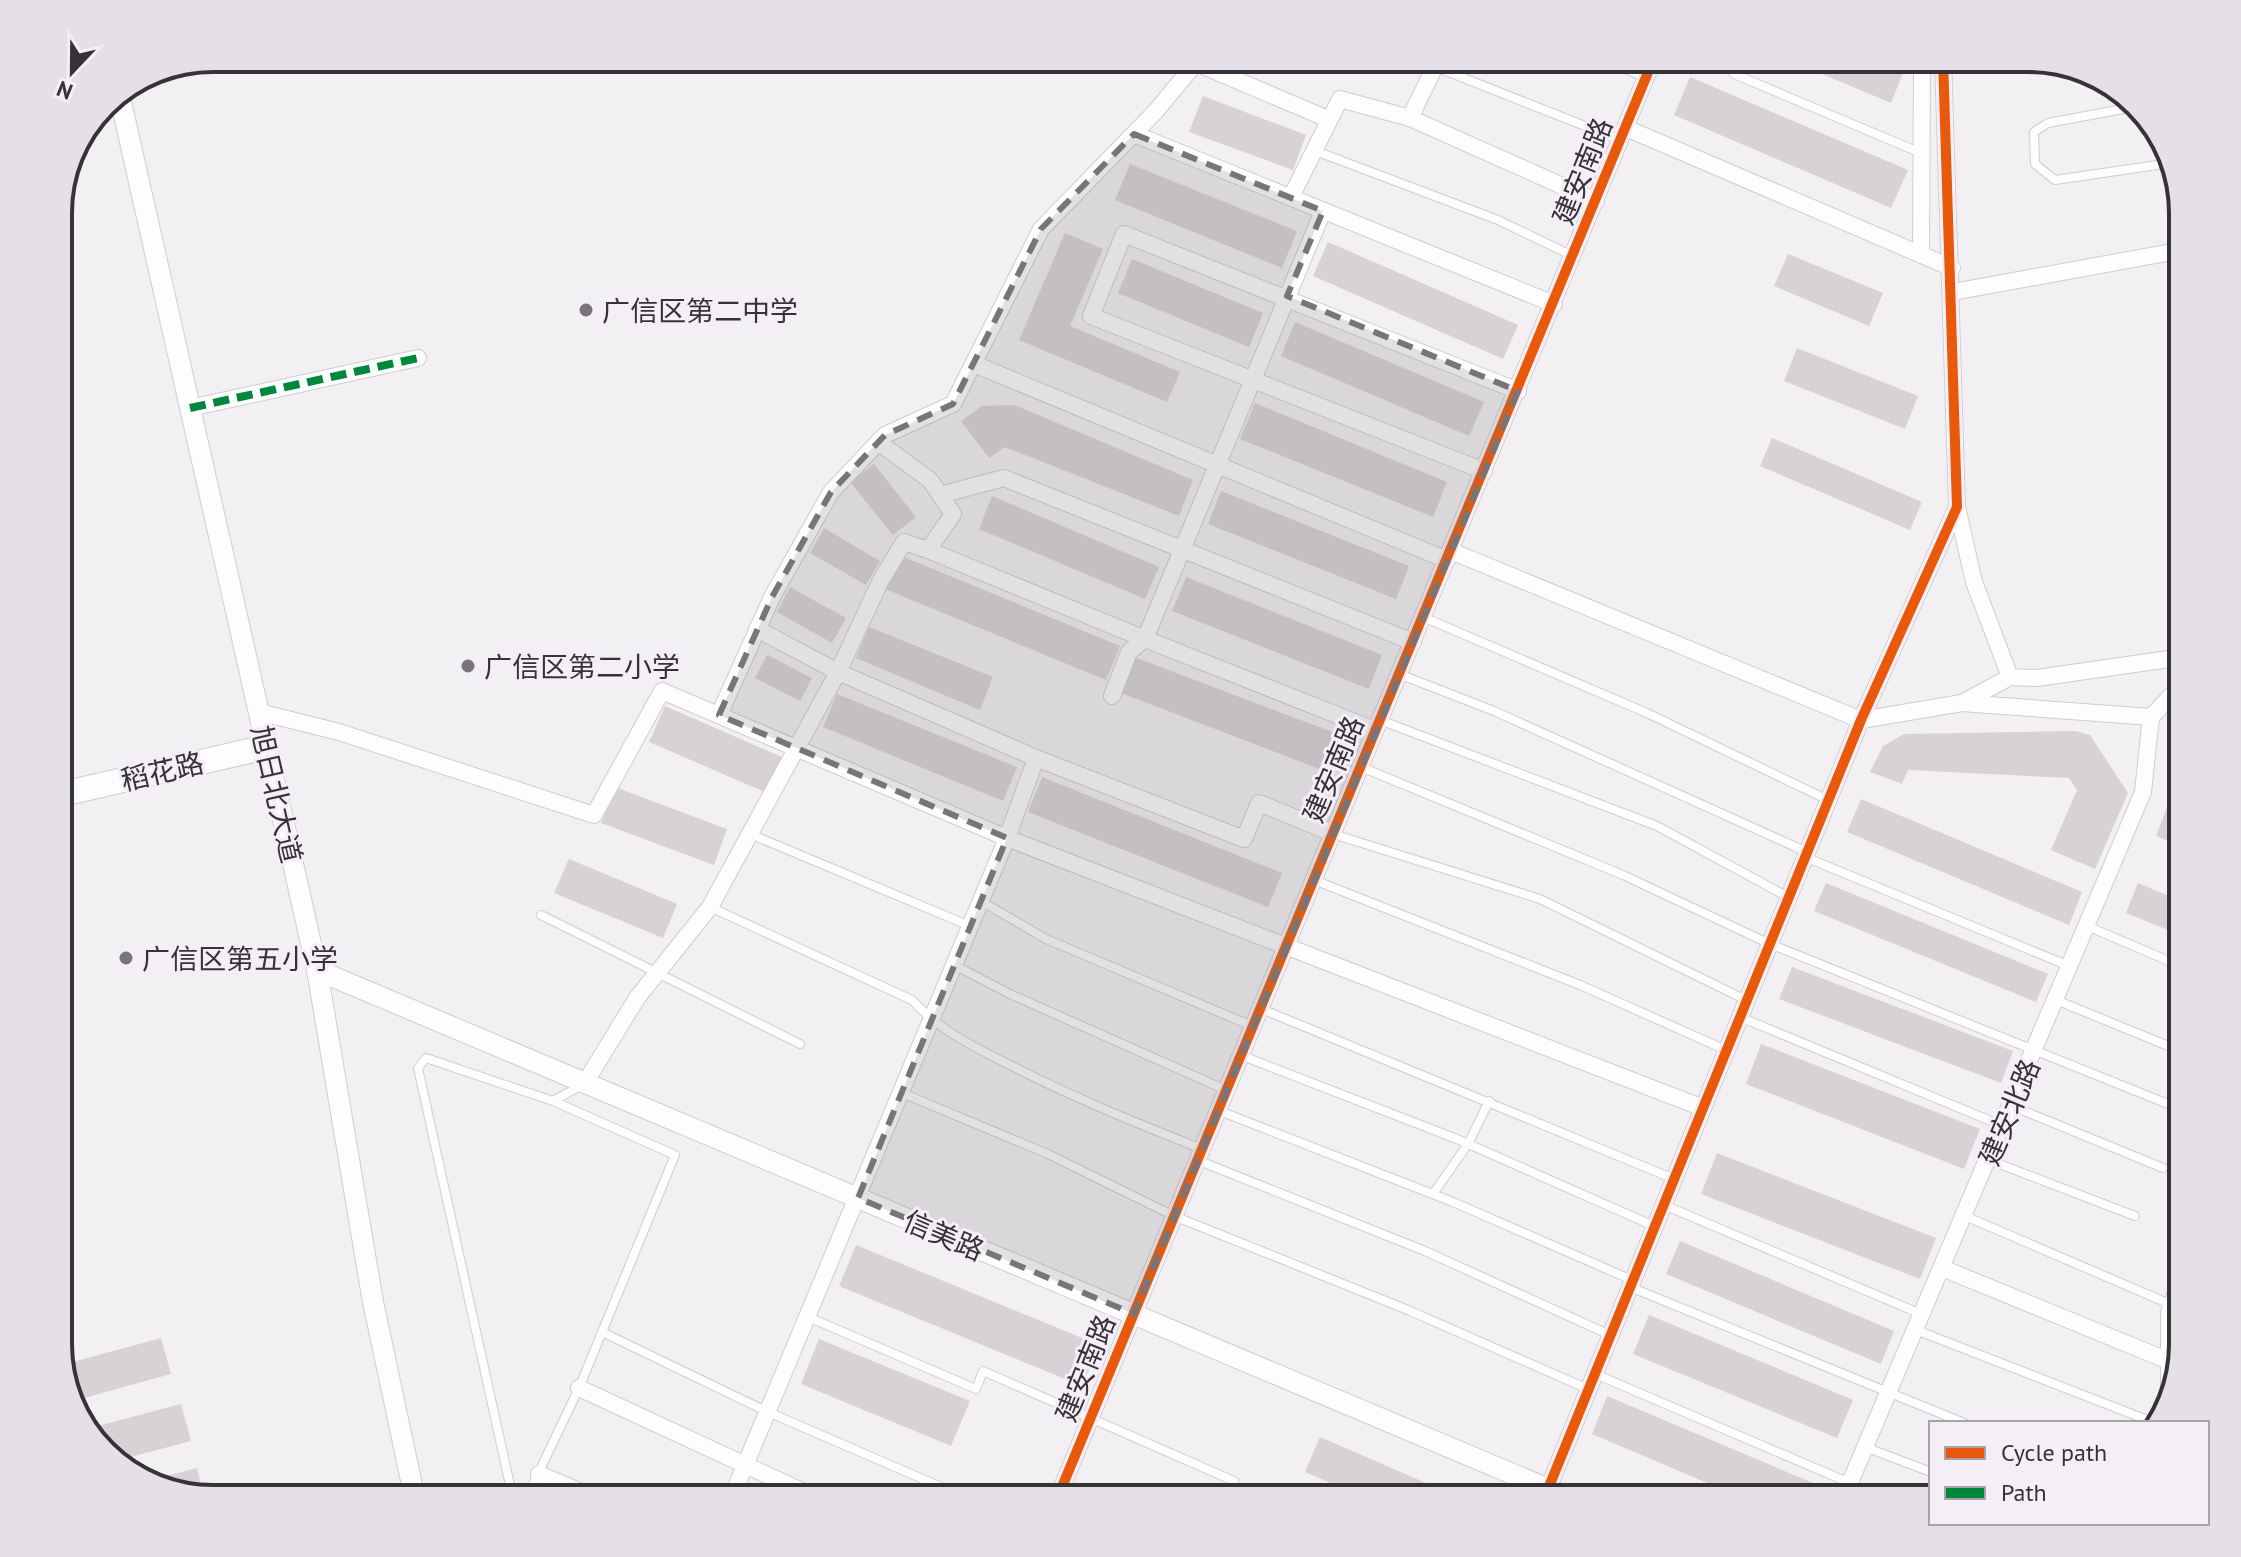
<svg xmlns="http://www.w3.org/2000/svg" width="2241" height="1557" font-family="'PT Sans','Noto Sans SC',sans-serif">
  <style>
    .building { fill: #d6d2d5 }
    .lines { fill: none; stroke-linecap: round; stroke-linejoin: round }
    .service-casing { stroke: #cfcdd0; stroke-width: 10 }
    .minor-casing { stroke: #cfcdd0; stroke-width: 18 }
    .tertiary-casing { stroke: #cfcdd0; stroke-width: 22 }
    .secondary-casing { stroke: #cfcdd0; stroke-width: 26 }
    .service { stroke: #fdfdfd; stroke-width: 8 }
    .minor { stroke: #fdfdfd; stroke-width: 16 }
    .tertiary { stroke: #fdfdfd; stroke-width: 20 }
    .secondary { stroke: #fdfdfd; stroke-width: 24 }
    .quiet { stroke: #00873e; stroke-width: 8; stroke-dasharray: 16 8; stroke-linecap: butt }
    .cycleway-casing { stroke: #f4eef6; stroke-width: 15 }
    .cycleway { stroke: #e8590c; stroke-width: 10 }
    .marked { fill: #787578; fill-opacity: 0.2; stroke: #787578; stroke-width: 6; stroke-dasharray: 16 10; stroke-linejoin: round }
    .poi-dot { fill: #787578; stroke: #f4eef6; stroke-width: 3 }
    .labels { text-anchor: middle; dominant-baseline: central; stroke-width: 6; stroke-linejoin: round; paint-order: stroke }
    .street-label { font-size: 28px; fill: #363336; stroke: #f4eef6 }
    .poi-label { font-size: 28px; fill: #363336; stroke: #f4eef6; text-anchor: start }
    .rim { fill: none; stroke: #363336; stroke-width: 4 }
  </style>
  <rect width="100%" height="100%" fill="#f3f0f4"/>
  <g class="building">
    <path d="M1784,58H1881L1905,68L1891,103Z"/>
    <path d="M1690,77L1908,170L1891,208L1674,115Z"/>
    <path d="M1203,96L1306,135L1293,170L1189,132Z"/>
    <path d="M1130,164L1297,231L1282,268L1115,200Z"/>
    <path d="M1065,233L1103,249L1070,326L1180,372L1167,402L1019,340Z"/>
    <path d="M1328,242L1518,325L1503,359L1313,276Z"/>
    <path d="M1788,254L1883,293L1869,326L1774,286Z"/>
    <path d="M1132,259L1263,313L1249,347L1118,293Z"/>
    <path d="M1295,322L1484,402L1469,436L1281,356Z"/>
    <path d="M1797,348L1918,396L1905,429L1784,381Z"/>
    <path d="M1255,403L1447,482L1433,517L1240,439Z"/>
    <path d="M1014,405L1193,480L1179,516L1005,447L989,458L961,421L982,406Z"/>
    <path d="M1772,438L1922,502L1910,530L1760,466Z"/>
    <path d="M874,464L916,517L893,535L850,482Z"/>
    <path d="M1221,491L1409,566L1396,599L1208,524Z"/>
    <path d="M992,496L1159,567L1145,599L979,529Z"/>
    <path d="M824,528L880,561L866,585L810,553Z"/>
    <path d="M899,555L1120,646L1106,680L885,589Z"/>
    <path d="M1186,577L1382,655L1369,689L1172,611Z"/>
    <path d="M790,587L846,618L832,643L777,612Z"/>
    <path d="M869,627L993,677L980,710L856,658Z"/>
    <path d="M767,655L812,678L800,701L755,678Z"/>
    <path d="M1134,657L1335,733L1322,770L1121,693Z"/>
    <path d="M837,694L1017,767L1003,801L823,727Z"/>
    <path d="M665,706L782,757L767,793L649,742Z"/>
    <path d="M2075,731L2090,735L2128,793L2095,869L2051,850L2077,790L2069,778L1908,770L1902,784L1870,772L1883,746L1904,734Z"/>
    <path d="M1042,777L1282,873L1268,907L1028,812Z"/>
    <path d="M615,787L727,829L714,865L601,823Z"/>
    <path d="M1861,799L2082,892L2069,925L1847,832Z"/>
    <path d="M2168,805L2183,811V847L2156,836Z"/>
    <path d="M569,859L677,904L663,938L554,893Z"/>
    <path d="M1826,883L2048,974L2036,1002L1814,911Z"/>
    <path d="M2138,883L2183,902V936L2126,913Z"/>
    <path d="M1792,967L2013,1051L2001,1083L1779,999Z"/>
    <path d="M1761,1044L1980,1129L1964,1169L1746,1084Z"/>
    <path d="M1717,1153L1936,1238L1920,1279L1701,1194Z"/>
    <path d="M1680,1241L1894,1331L1881,1364L1666,1274Z"/>
    <path d="M856,1245L1099,1345L1082,1386L839,1286Z"/>
    <path d="M1649,1315L1853,1400L1837,1438L1633,1354Z"/>
    <path d="M161,1338L171,1374L73,1401L62,1365Z"/>
    <path d="M819,1339L970,1401L951,1446L801,1384Z"/>
    <path d="M1607,1396L1813,1483L1807,1499H1745L1592,1434Z"/>
    <path d="M181,1404L191,1441L116,1461L86,1429Z"/>
    <path d="M1320,1437L1463,1499H1368L1305,1472Z"/>
    <path d="M197,1468L204,1496L151,1480Z"/>
  </g>
  <g class="lines">
    <g class="service-casing">
      <g id="service">
        <path d="M1436,67L1620,140"/>
        <path d="M1734,74L1921,153"/>
        <path d="M2134,107L2048,123L2034,132L2035,164L2055,180L2171,163"/>
        <path d="M1313,150L1498,220L1573,256"/>
        <path d="M1423,617L1647,713L1828,800"/>
        <path d="M1399,674L1494,711L1807,852"/>
        <path d="M1380,720L1657,826L1788,897"/>
        <path d="M1361,767L1623,875L1770,944L2183,1110"/>
        <path d="M750,834L970,926"/>
        <path d="M1333,834L1540,899L1746,1000"/>
        <path d="M1805,857L2069,966"/>
        <path d="M1314,880L1580,985L1726,1050"/>
        <path d="M981,901L1046,939L1252,1026"/>
        <path d="M710,907L912,1000C939,1030 972,1046 1008,1064C1072,1097 1136,1123 1202,1149"/>
        <path d="M541,915L800,1044"/>
        <path d="M2087,926L2183,967"/>
        <path d="M954,965L1010,994L1226,1090"/>
        <path d="M2056,1000L2183,1052"/>
        <path d="M1259,1008L1674,1179"/>
        <path d="M1740,1017L2003,1126"/>
        <path d="M1240,1055L1457,1139L1654,1226"/>
        <path d="M902,1093L1048,1154L1174,1216L1408,1310L1588,1389"/>
        <path d="M2012,1106L2163,1168"/>
        <path d="M1217,1110L1453,1202L1632,1280"/>
        <path d="M1197,1160L1425,1251L1610,1335"/>
        <path d="M1989,1160L2135,1216"/>
        <path d="M1433,1194L1468,1144L1489,1101"/>
        <path d="M1664,1205L1921,1314"/>
        <path d="M1965,1216L2172,1305"/>
        <path d="M1630,1287L1964,1423"/>
        <path d="M808,1317L976,1389L983,1371L1234,1481"/>
        <path d="M1916,1330L2155,1423"/>
        <path d="M602,1332L768,1412L969,1499"/>
        <path d="M1595,1374L1850,1483"/>
        <path d="M1865,1447L1931,1472"/>
        <path d="M513,1499L418,1068L426,1058L553,1101L584,1084"/>
        <path d="M526,1499L579,1388L675,1155L553,1101"/>
      </g>
    </g>
    <g class="minor-casing">
      <g id="minor">
        <path d="M1609,58L1647,74"/>
        <path d="M1196,63L1328,119"/>
        <path d="M1410,118L1439,58"/>
        <path d="M1626,128L1952,268"/>
        <path d="M1134,134L1554,304"/>
        <path d="M1291,197L1340,99L1410,118L1596,201"/>
        <path d="M1323,211L1145,639L1375,730"/>
        <path d="M1921,255L1922,58"/>
        <path d="M1953,292L2183,250"/>
        <path d="M974,364L1447,560"/>
        <path d="M190,408L418,358"/>
        <path d="M878,442L930,480L953,514L928,550L1145,639L1129,652L1112,696"/>
        <path d="M1484,471L1091,316L1124,234L1518,391"/>
        <path d="M940,495L1004,478L1413,642"/>
        <path d="M1957,507L1974,582L2010,677L2037,678L2183,657"/>
        <path d="M1451,551L1861,720L1962,703L2151,717"/>
        <path d="M757,629L838,672L1036,758"/>
        <path d="M1962,703L2010,677"/>
        <path d="M259,712L339,732L594,815L662,691L1007,838L1036,758L1244,839L1259,803L1332,833"/>
        <path d="M719,715L772,597L831,492L885,435L953,404L1041,229L1156,111L1200,58"/>
        <path d="M2151,717L2183,683"/>
        <path d="M585,1083L637,998L710,907L838,672L881,580L904,542L928,550"/>
        <path d="M1942,1268L2169,1361V1390"/>
        <path d="M2169,1361V1313L2183,1272"/>
        <path d="M579,1388L819,1499"/>
        <path d="M539,1474L598,1499"/>
        <path d="M1548,1489L1861,720L1957,507L1943,58"/>
        <path d="M731,1499L1007,838L1703,1108"/>
        <path d="M1057,1499L1654,58"/>
        <path d="M1843,1499L2143,792L2151,717"/>
      </g>
    </g>
    <g class="tertiary-casing">
      <g id="tertiary">
        <path d="M119,93L317,970L373,1302L415,1499"/>
        <path d="M317,970L1572,1499"/>
      </g>
    </g>
    <g class="secondary-casing">
      <path id="secondary" d="M58,795L266,747"/>
    </g>
    <use href="#service" class="service"/>
    <use href="#minor" class="minor"/>
    <use href="#tertiary" class="tertiary"/>
    <use href="#secondary" class="secondary"/>
    <path class="quiet" d="M190,408L418,358"/>
    <g class="cycleway-casing">
      <g id="cycleway">
        <path d="M1548,1489L1861,720L1957,507L1943,58"/>
        <path d="M1057,1499L1654,58"/>
      </g>
    </g>
    <use href="#cycleway" class="cycleway"/>
  </g>
  <path class="marked" d="M1134,134L1323,211L1287,296L1518,391L1134,1314L858,1198L1007,838L719,715L772,597L831,492L885,435L953,404L1041,229Z"/>
  <g class="poi-dot">
    <circle cx="586" cy="310" r="8"/>
    <circle cx="468" cy="666" r="8"/>
    <circle cx="126" cy="958" r="8"/>
  </g>
  <g class="labels">
    <g class="street-label">
      <text transform="translate(1582 171) rotate(-68)">建安南路</text>
      <text transform="translate(1333 769) rotate(-67)">建安南路</text>
      <text transform="translate(162 771) rotate(-13)">稻花路</text>
      <text transform="translate(277 794) rotate(77)">旭日北大道</text>
      <text transform="translate(2009 1112) rotate(-67)">建安北路</text>
      <text transform="translate(944 1235) rotate(23)">信美路</text>
      <text transform="translate(1085 1368) rotate(-68)">建安南路</text>
    </g>
    <g class="poi-label">
      <text x="602" y="310">广信区第二中学</text>
      <text x="484" y="666">广信区第二小学</text>
      <text x="142" y="958">广信区第五小学</text>
    </g>
  </g>
  <path d="M0 0H2241V1557H0ZM213 72H2028A141 141 0 0 1 2169 213V1344A141 141 0 0 1 2028 1485H213A141 141 0 0 1 72 1344V213A141 141 0 0 1 213 72Z" fill="#e5dfe7" fill-rule="evenodd"/>
  <path class="rim" d="M213 72H2028A141 141 0 0 1 2169 213V1344A141 141 0 0 1 2028 1485H213A141 141 0 0 1 72 1344V213A141 141 0 0 1 213 72Z"/>
  <rect x="1929" y="1421" width="280" height="104" fill="#f4eef6" stroke="#a8a3a9" stroke-width="2"/>
  <rect x="1945" y="1447" width="40" height="12" fill="#e8590c" stroke="#a8a3a9" stroke-width="2"/>
  <text x="2001" y="1461" font-size="24" fill="#363336">Cycle path</text>
  <rect x="1945" y="1487" width="40" height="12" fill="#00873e" stroke="#a8a3a9" stroke-width="2"/>
  <text x="2001" y="1501" font-size="24" fill="#363336">Path</text>
  <g transform="translate(72 72) rotate(202)" stroke="#f4eef6" stroke-width="6" paint-order="stroke">
  <path d="M0-6L14 30L0 20L-14 30Z" fill="#363336"/>
  <text y="-12" font-size="22" font-weight="bold" text-anchor="middle" fill="#363336">N</text>
  </g>
</svg>
